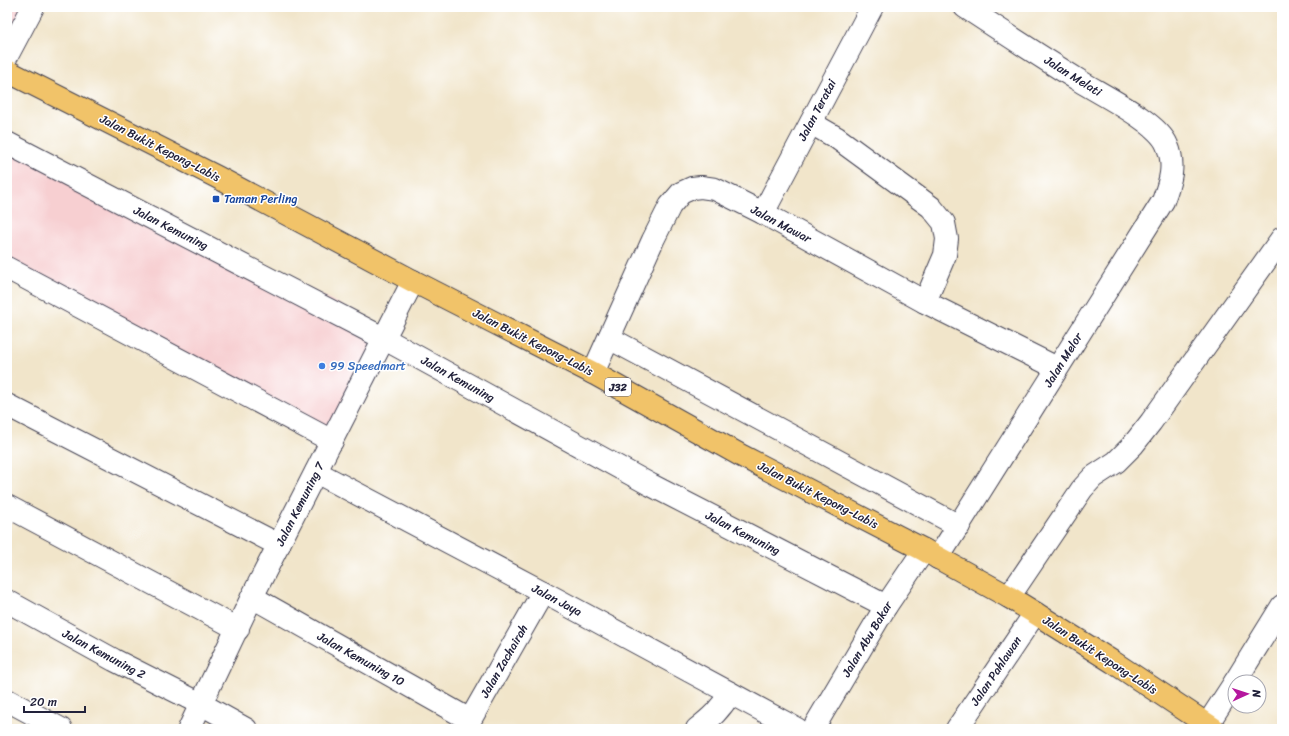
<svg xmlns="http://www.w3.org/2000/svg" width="1289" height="736" font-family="Sriracha,sans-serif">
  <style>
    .built { fill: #f7cfd1 }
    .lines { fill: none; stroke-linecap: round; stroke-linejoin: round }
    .minor-casing { stroke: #413f50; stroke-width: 24 }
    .major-casing { stroke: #413f50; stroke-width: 24 }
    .minor { stroke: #fff; stroke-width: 22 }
    .major { stroke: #f1c369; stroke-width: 22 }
    .transit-dot { fill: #1a4fb4; stroke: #fff; stroke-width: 1.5 }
    .shop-dot { fill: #3f7fe0; stroke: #fff; stroke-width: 1.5 }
    .labels { text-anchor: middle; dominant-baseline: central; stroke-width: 3; stroke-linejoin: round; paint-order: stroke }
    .shield { fill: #fff; stroke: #646476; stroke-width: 1 }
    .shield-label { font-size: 11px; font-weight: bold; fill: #22223b }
    .street-label { font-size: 12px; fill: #22223b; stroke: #fff }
    .transit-label { font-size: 12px; fill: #164399; stroke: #fff; text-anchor: start }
    .shop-label { font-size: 12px; fill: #366cbe; stroke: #fff; text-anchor: start }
  </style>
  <rect width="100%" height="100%" fill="#fff"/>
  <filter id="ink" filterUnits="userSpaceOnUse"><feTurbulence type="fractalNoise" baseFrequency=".025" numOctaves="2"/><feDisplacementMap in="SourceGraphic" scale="8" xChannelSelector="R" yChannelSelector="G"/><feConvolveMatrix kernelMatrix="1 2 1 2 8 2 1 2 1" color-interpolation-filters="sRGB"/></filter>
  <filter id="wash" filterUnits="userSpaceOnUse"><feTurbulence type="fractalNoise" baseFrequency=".012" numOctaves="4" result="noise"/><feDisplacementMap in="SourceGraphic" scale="16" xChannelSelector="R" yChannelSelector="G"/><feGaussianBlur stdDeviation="0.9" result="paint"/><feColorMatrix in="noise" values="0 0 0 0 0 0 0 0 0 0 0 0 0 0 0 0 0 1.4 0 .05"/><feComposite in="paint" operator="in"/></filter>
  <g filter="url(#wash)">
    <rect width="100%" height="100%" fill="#f1e5ca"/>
    <g class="built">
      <path d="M7,7H33L7,56Z"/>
      <path d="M7,133L393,332L334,451L7,276Z"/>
    </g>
  </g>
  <g filter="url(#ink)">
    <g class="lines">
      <g class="minor-casing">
        <g id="minor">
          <path d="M7,56L33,7"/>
          <path d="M811,123L837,138L931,207L944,223L947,239L945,255L925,302"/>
          <path d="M7,143L383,338L651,485L886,606"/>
          <path d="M763,213L872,7"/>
          <path d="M7,268L332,441"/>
          <path d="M609,338L959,526"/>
          <path d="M593,373L653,240L670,206L681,193L692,188L701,187L715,189L763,213L925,302L1057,368"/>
          <path d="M7,405L279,545"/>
          <path d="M316,472L543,592L797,729"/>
          <path d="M7,506L238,629"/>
          <path d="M938,558L1163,201C1170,182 1176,165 1167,145C1158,122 1102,95 1080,81C1041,57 1003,32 965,7"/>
          <path d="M252,597L470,720"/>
          <path d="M1009,597L1082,489L1093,477L1116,462L1133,445L1151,422L1282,238"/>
          <path d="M7,601L114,660L201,704L246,729"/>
          <path d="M1235,682L1282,606"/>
          <path d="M7,700L61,729"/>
          <path d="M1207,725L1235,682"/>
          <path d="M189,729L252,597L413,281"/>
          <path d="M465,729L543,592"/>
          <path d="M697,729C711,718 721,709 730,693"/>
          <path d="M813,729L886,606L924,550"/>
          <path d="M957,729L1035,613"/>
        </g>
      </g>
      <g class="major-casing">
        <path id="major" d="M7,71L217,177L413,281L593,373L742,456L924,550L1009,597L1035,613L1113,662L1214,729"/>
      </g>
      <use href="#minor" class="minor"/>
      <use href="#major" class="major"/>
    </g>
  </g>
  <rect class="transit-dot" x="212" y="195" width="8" height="8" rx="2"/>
  <circle class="shop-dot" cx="322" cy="366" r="4"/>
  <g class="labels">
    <rect class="shield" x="605" y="378" width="26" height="18" rx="3"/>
    <g class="shield-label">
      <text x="618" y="387">J32</text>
    </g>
    <g class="street-label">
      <text transform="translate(1073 76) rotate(32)">Jalan Melati</text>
      <text transform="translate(817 110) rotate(-62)">Jalan Teratai</text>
      <text transform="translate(160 148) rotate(27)">Jalan Bukit Kepong-Labis</text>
      <text transform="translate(781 224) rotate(28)">Jalan Mawar</text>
      <text transform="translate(171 228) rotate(27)">Jalan Kemuning</text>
      <text transform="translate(533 342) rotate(27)">Jalan Bukit Kepong-Labis</text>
      <text transform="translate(1063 360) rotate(-58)">Jalan Melor</text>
      <text transform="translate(458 379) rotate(29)">Jalan Kemuning</text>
      <text transform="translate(818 495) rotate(27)">Jalan Bukit Kepong-Labis</text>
      <text transform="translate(300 504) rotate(-63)">Jalan Kemuning 7</text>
      <text transform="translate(743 533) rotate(27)">Jalan Kemuning</text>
      <text transform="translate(557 600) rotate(28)">Jalan Jaya</text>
      <text transform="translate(867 639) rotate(-59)">Jalan Abu Bakar</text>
      <text transform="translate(104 654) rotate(28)">Jalan Kemuning 2</text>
      <text transform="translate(1100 655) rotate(33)">Jalan Bukit Kepong-Labis</text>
      <text transform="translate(361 659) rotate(29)">Jalan Kemuning 10</text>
      <text transform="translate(504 661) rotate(-60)">Jalan Zachairah</text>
      <text transform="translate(996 671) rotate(-56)">Jalan Pahlawan</text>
    </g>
    <g class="transit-label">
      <text x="224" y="199">Taman Perling</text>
    </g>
    <g class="shop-label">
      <text x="330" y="366">99 Speedmart</text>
    </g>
  </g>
  <rect width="1289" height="736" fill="none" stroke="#fff" stroke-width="24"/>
  <g transform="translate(1247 694) rotate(87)"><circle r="19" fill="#ffffff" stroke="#a7a7b1"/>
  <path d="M0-3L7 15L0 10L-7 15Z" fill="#b5179e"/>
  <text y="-6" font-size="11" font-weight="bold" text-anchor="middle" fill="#22223b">N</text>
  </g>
  <path d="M24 706v6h61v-6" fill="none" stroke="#22223b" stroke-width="2"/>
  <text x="30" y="706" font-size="12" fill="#22223b" stroke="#ffffff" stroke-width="3" paint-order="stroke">20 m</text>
</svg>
